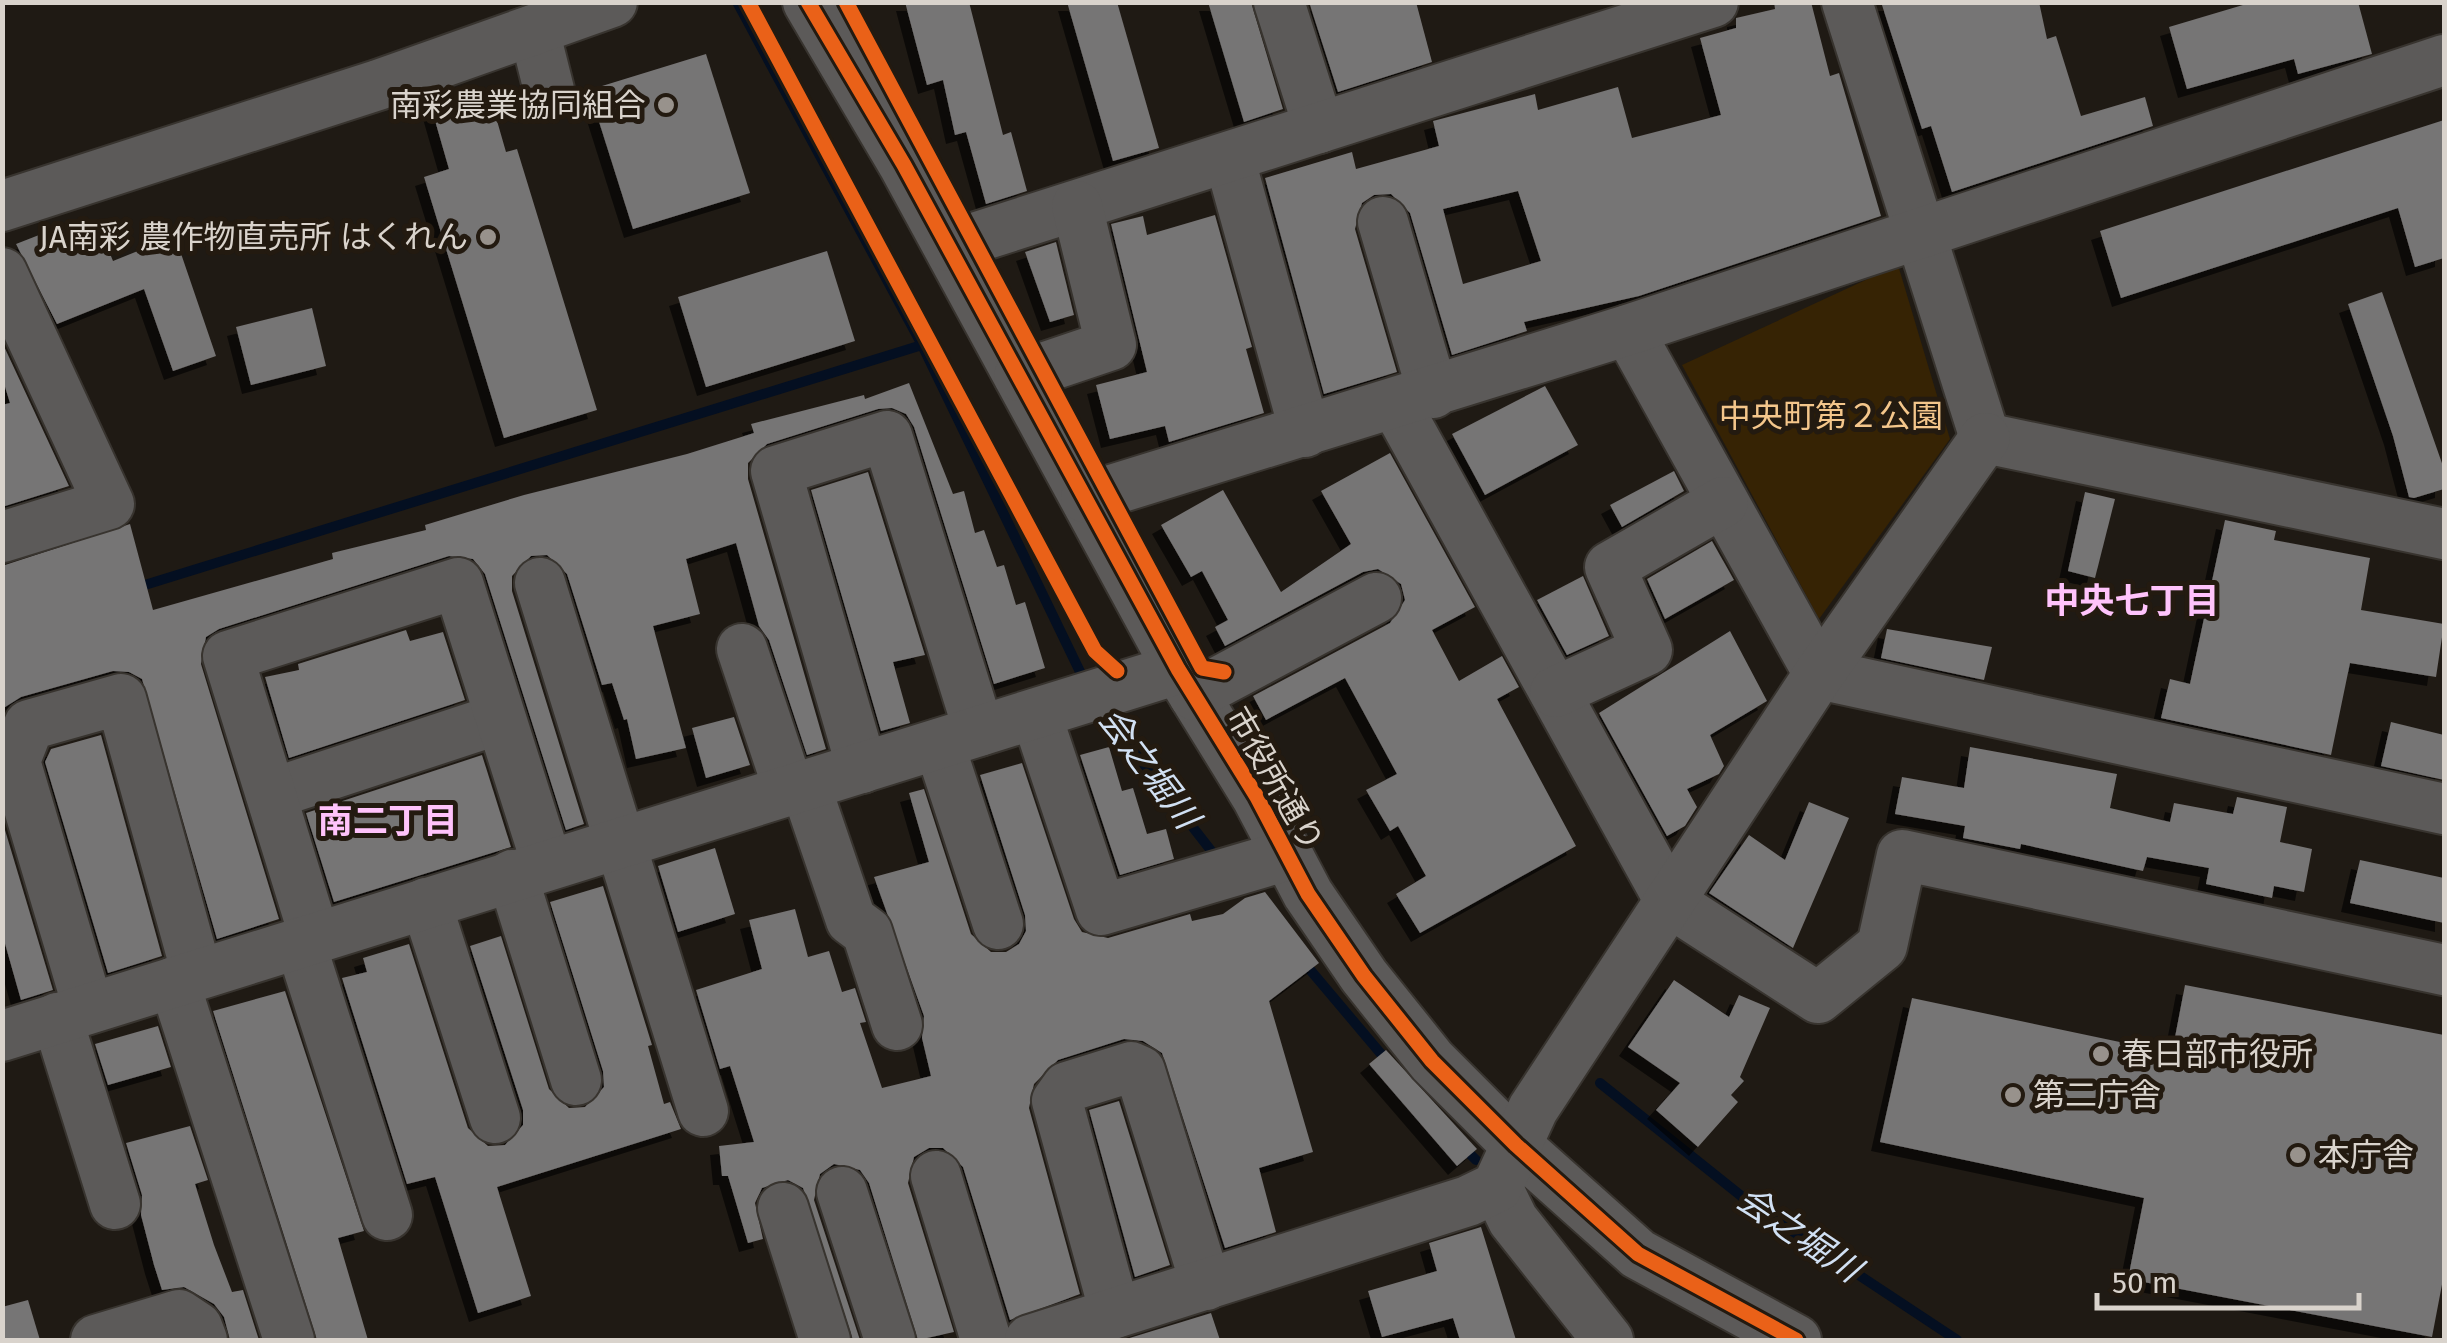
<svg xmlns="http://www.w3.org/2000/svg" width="2447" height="1343" font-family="'Fira Sans','Noto Sans JP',sans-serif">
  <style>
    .green { fill: #362304 }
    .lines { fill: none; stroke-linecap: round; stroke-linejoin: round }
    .stream { stroke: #040f21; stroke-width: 10 }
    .building { fill: #767474; fill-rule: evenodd; filter: url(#shadow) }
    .minor-casing { stroke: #38342f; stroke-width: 54 }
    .minor { stroke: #5c5a59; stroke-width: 50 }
    .cycleway-casing { stroke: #231a10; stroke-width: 21 }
    .cycleway { stroke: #ea6118; stroke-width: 15 }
    .poi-dot { fill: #98928c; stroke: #231a10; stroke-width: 4 }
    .labels { text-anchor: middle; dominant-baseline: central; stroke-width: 10; stroke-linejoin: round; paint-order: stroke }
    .poi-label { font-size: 32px; fill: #d9d3cc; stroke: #231a10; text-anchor: start }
    .park-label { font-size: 32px; fill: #f4c68b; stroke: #231a10 }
    .street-label { font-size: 32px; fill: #d9d3cc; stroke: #231a10 }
    .neighbourhood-label { font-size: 35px; font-weight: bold; fill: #ffc3fb; stroke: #231a10 }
    .water-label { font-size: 35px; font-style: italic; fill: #d1e0f3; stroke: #231a10 }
  </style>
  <defs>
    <filter id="shadow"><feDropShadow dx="-9" dy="9" stdDeviation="0" flood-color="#0009"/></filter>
  </defs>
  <rect width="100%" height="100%" fill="#1f1a14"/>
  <path class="green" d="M1898,265L1950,439L1819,619L1682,365Z"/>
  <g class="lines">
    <g class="stream">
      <path d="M737,2L922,345L1085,682"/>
      <path d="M135,588L922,345"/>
      <path d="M1098,706L1220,862"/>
      <path d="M1301,959L1387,1061"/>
      <path d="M1600,1083L1750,1203L1957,1340"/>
      <path d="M1461,1145L1476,1160"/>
    </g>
  </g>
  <g class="building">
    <path d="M905,2H969L1003,135L1011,132L1027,191L986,204L966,132L955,135L943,80L927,85Z"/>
    <path d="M1067,2H1117L1159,148L1113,161Z"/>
    <path d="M1208,2H1251L1283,109L1244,122Z"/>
    <path d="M1309,2H1416L1432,62L1338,92Z"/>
    <path d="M1774,2H1811L1830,76L1839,73L1881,216L1639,296L1524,322L1527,331L1452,355L1410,213L1391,194L1374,195L1362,203L1355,229L1397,372L1324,394L1265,178L1352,152L1356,169L1439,146L1433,121L1535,94L1538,110L1618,87L1632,138L1721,115L1700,38L1736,28V18L1775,9ZM1518,191L1541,261L1463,284L1443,209Z"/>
    <path d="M1881,2H2039L2047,39L2056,36L2081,116L2145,97L2153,126L1952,192L1931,126L1922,129Z"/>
    <path d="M2253,2H2358L2372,54L2298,74L2294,59L2187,89L2169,27Z"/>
    <path d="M706,54L750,193L633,229L589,90Z"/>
    <path d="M489,93L506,152L517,149L597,410L504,438L424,177L449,169L432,110Z"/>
    <path d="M2444,120V258L2415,267L2398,208L2121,298L2100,231Z"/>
    <path d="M1215,215L1252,347L1246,349L1264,413L1169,442L1165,426L1110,439L1096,385L1147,372L1111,224L1143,216L1147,235Z"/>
    <path d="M62,226L69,242L100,229L113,261L175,236L216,356L173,371L144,289L57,324L16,244Z"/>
    <path d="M1056,242L1074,315L1050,322L1025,252Z"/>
    <path d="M827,251L855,341L706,387L678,297Z"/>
    <path d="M2382,292L2444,469V489L2414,498L2409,497L2393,436L2348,304Z"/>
    <path d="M312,308L326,366L251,385L236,327Z"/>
    <path d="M2,342L69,486L2,507V405L10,403L2,377Z"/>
    <path d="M909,383L953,494L964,491L975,533L984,530L997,567L1004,565L1016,605L1025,602L1045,668L994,684L914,427L906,414L892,408L878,409L767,444L748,463V479L826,749L807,755L769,640L759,626L736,543L686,559L700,614L653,626L686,748L636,759L627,719L624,720L612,683L602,685L567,574L547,555L531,556L512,576V591L584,824L566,830L485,574L473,559L449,556L219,629L206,637L201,664L279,919L217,939L142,679L129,672L113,671L21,697L2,709V566L130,524L153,610L333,559L332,553L426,530L425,525L524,495L687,454L754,433L751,424L864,395L865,399Z"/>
    <path d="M1545,386L1578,445L1485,495L1452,434Z"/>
    <path d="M1390,453L1475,607L1432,630L1459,681L1502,656L1519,687L1497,699L1576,846L1420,933L1396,894L1426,876L1398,826L1390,831L1366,790L1397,774L1345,678L1266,720L1253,696L1390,623L1405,600L1401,584L1378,569L1363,572L1225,646L1215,627L1228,620L1202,571L1191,577L1161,525L1223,490L1281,592L1351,544L1321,491Z"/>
    <path d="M1674,471L1684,491L1622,527L1610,505Z"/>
    <path d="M868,472L925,655L893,662L910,723L881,731L811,490Z"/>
    <path d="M2085,492L2115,499L2095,578L2068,571Z"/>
    <path d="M2225,520L2276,531L2274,540L2370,558L2361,610L2444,624L2436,677L2350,663L2331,755L2161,718L2170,679L2190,684Z"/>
    <path d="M1712,541L1734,580L1665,619L1647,579Z"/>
    <path d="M1583,576L1609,636L1567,655L1537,600Z"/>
    <path d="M1887,629L1992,647L1984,680L1881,658Z"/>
    <path d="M406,630L410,641L443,632L465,700L289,758L265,677L299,670L298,664Z"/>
    <path d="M1730,631L1767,701L1710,735L1724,766L1719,774L1687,789L1697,807L1685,826L1667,836L1599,713Z"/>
    <path d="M734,717L750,765L706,778L692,728Z"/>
    <path d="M2391,722L2444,735V780L2381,766Z"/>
    <path d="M101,735L162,956L108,973L45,762L51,749Z"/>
    <path d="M1109,747L1122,791L1133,788L1147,834L1166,829L1174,859L1120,875L1080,755Z"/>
    <path d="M1970,747L2117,774L2110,808L2170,822L2174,803L2233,814L2237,797L2287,807L2280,842L2312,849L2304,892L2274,886L2272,898L2206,884L2209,868L2147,857L2143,871L2021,844L2020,849L1963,838L1965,826L1895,814L1902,777L1964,788Z"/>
    <path d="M482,755L511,847L334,902L306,813Z"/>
    <path d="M1022,763L1074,919L1082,932L1108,938L1190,914L1192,921L1223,914L1245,898L1265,892L1319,963L1269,1001L1313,1152L1259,1168L1276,1232L1225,1248L1162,1053L1143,1041L1124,1039L1058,1060L1034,1084L1029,1108L1080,1294L1010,1320L963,1167L943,1148H929L914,1157L908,1183L954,1332L918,1340L869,1183L860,1170L834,1164L820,1174L814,1200L860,1340H853L803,1188L788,1180L762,1188L755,1203L763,1239L748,1243L728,1176H722L719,1146L754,1142L730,1066L720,1069L696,990L762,969L749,920L795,909L808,957L829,951L842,992L855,988L866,1022L860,1023L882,1088L931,1076L922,1038L924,1016L874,877L929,862L909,793L924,789L971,934L991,952H1006L1019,944L1026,931L1025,915L980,775Z"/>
    <path d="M1809,802L1849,818L1793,948L1709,893L1749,835L1785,860Z"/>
    <path d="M2,820L53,990L21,1000L2,933Z"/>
    <path d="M715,848L735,914L678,932L658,866Z"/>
    <path d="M2360,860L2444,878V923L2350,903Z"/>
    <path d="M603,886L652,1045L648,1046L664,1104L670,1102L681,1129L497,1187L531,1296L478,1313L435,1177L407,1184L342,978L367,972L363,958L409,944L468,1128L488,1146L505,1145L523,1125V1110L470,946L501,936L549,1089L569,1108L585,1107L604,1087L603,1071L550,902Z"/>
    <path d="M1674,980L1729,1017L1739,995L1770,1008L1740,1077L1744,1081L1731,1095L1738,1102L1698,1147L1656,1110L1680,1083L1628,1047Z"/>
    <path d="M2185,985L2444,1035V1274L2432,1337L2128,1279L2144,1198L1880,1142L1912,998L2172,1053Z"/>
    <path d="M285,991L364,1231L338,1238L368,1340H317L213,1011Z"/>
    <path d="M158,1026L171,1067L108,1085L95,1044Z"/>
    <path d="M1386,1050L1477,1149L1457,1166L1369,1064Z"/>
    <path d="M1119,1101L1170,1265L1135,1277L1089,1110Z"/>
    <path d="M190,1126L208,1180L195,1184L214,1245L232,1292L243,1290L259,1340H230L224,1317L214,1304L184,1287L162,1290L154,1265L141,1215L142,1195L126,1143Z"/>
    <path d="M1481,1227L1516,1340H1460L1453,1318L1382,1337L1368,1291L1437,1271L1429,1243Z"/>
    <path d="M28,1300L40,1340H2V1307Z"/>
    <path d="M1211,1313L1220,1340H1123Z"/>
  </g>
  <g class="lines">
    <g class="minor-casing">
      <g id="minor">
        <path d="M808,2L904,165L1178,669L1257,797L1308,894L1364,976L1432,1061L1516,1145L1638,1254L1796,1340"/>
        <path d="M1279,2L1319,128"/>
        <path d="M1847,2L1985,438"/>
        <path d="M534,30L549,90"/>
        <path d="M1229,157L1305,432"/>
        <path d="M2,206L378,85L612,2"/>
        <path d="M1383,222L1433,393"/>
        <path d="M949,246L1713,2"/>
        <path d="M2,273L109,504L2,537"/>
        <path d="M1628,330L1819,674L2444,809"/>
        <path d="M1019,376L1111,345L1077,206"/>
        <path d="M1396,405L1671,903L1818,998L1882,946L1902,855L2444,970"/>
        <path d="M1985,438L2444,534"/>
        <path d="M1086,498L1628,330L2444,60"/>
        <path d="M540,583L703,1111"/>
        <path d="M742,649L789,790"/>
        <path d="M1555,692L1647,650L1610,567L1723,502"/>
        <path d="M1194,695L1376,598"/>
        <path d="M1036,714L1101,910L1288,855"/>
        <path d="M939,744L998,924"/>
        <path d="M862,768L776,471L887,436L979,731"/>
        <path d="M805,785L851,920L867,932L897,1025"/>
        <path d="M271,794L499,719"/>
        <path d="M512,875L576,1080"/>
        <path d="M426,903L495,1118"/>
        <path d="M315,938L228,656L458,583L547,864"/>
        <path d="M300,942L387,1215"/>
        <path d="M174,982L289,1340"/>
        <path d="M88,1007L15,761L29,725L121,699L197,974"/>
        <path d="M57,1018L115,1204"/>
        <path d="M2,1036L1178,669"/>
        <path d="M936,1176L986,1340"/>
        <path d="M1497,1187L1513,1220L1608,1340"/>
        <path d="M842,1192L890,1340"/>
        <path d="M783,1208L825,1340"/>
        <path d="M1115,1313L1057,1101L1067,1087L1131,1067L1140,1071L1206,1285"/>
        <path d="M96,1340L179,1315L197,1327L202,1340"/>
        <path d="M1030,1340L1468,1201L1497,1187L1533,1109L1819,674L1985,438"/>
      </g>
    </g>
    <use href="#minor" class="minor"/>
    <g class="cycleway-casing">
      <g id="cycleway">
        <path d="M748,2L1095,651L1117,671"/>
        <path d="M808,2L904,165L1178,669L1257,797L1308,894L1364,976L1432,1061L1516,1145L1638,1254L1796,1340"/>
        <path d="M846,2L1202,668L1224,672"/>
      </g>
    </g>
    <use href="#cycleway" class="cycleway"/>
  </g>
  <g class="poi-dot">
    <circle cx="666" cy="105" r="10"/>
    <circle cx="488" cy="237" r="10"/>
    <circle cx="2101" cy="1054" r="10"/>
    <circle cx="2013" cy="1095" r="10"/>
    <circle cx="2298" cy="1155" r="10"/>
  </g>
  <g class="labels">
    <g class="poi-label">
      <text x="646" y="105" text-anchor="end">南彩農業協同組合</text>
      <text x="468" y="237" text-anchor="end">JA南彩 農作物直売所 はくれん</text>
      <text x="2121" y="1054">春日部市役所</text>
      <text x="2033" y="1095">第二庁舎</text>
      <text x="2318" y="1155">本庁舎</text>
    </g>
    <g class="park-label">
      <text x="1831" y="416">中央町第２公園</text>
    </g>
    <g class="street-label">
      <text transform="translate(1275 779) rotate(60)">市役所通り</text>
    </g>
    <g class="neighbourhood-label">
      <text x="2132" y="601">中央七丁目</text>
      <text x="388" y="821">南二丁目</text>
    </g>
    <g class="water-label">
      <text transform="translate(1149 768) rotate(53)">会之堀川</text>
      <text transform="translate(1799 1234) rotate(34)">会之堀川</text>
    </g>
  </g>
  <rect width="2447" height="1343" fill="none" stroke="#d9d3cc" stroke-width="10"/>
  <path d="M2097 1293v15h262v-15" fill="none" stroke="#d9d3cc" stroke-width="5"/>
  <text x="2112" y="1293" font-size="30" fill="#d9d3cc" stroke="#231a10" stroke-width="8" paint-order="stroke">50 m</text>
</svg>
